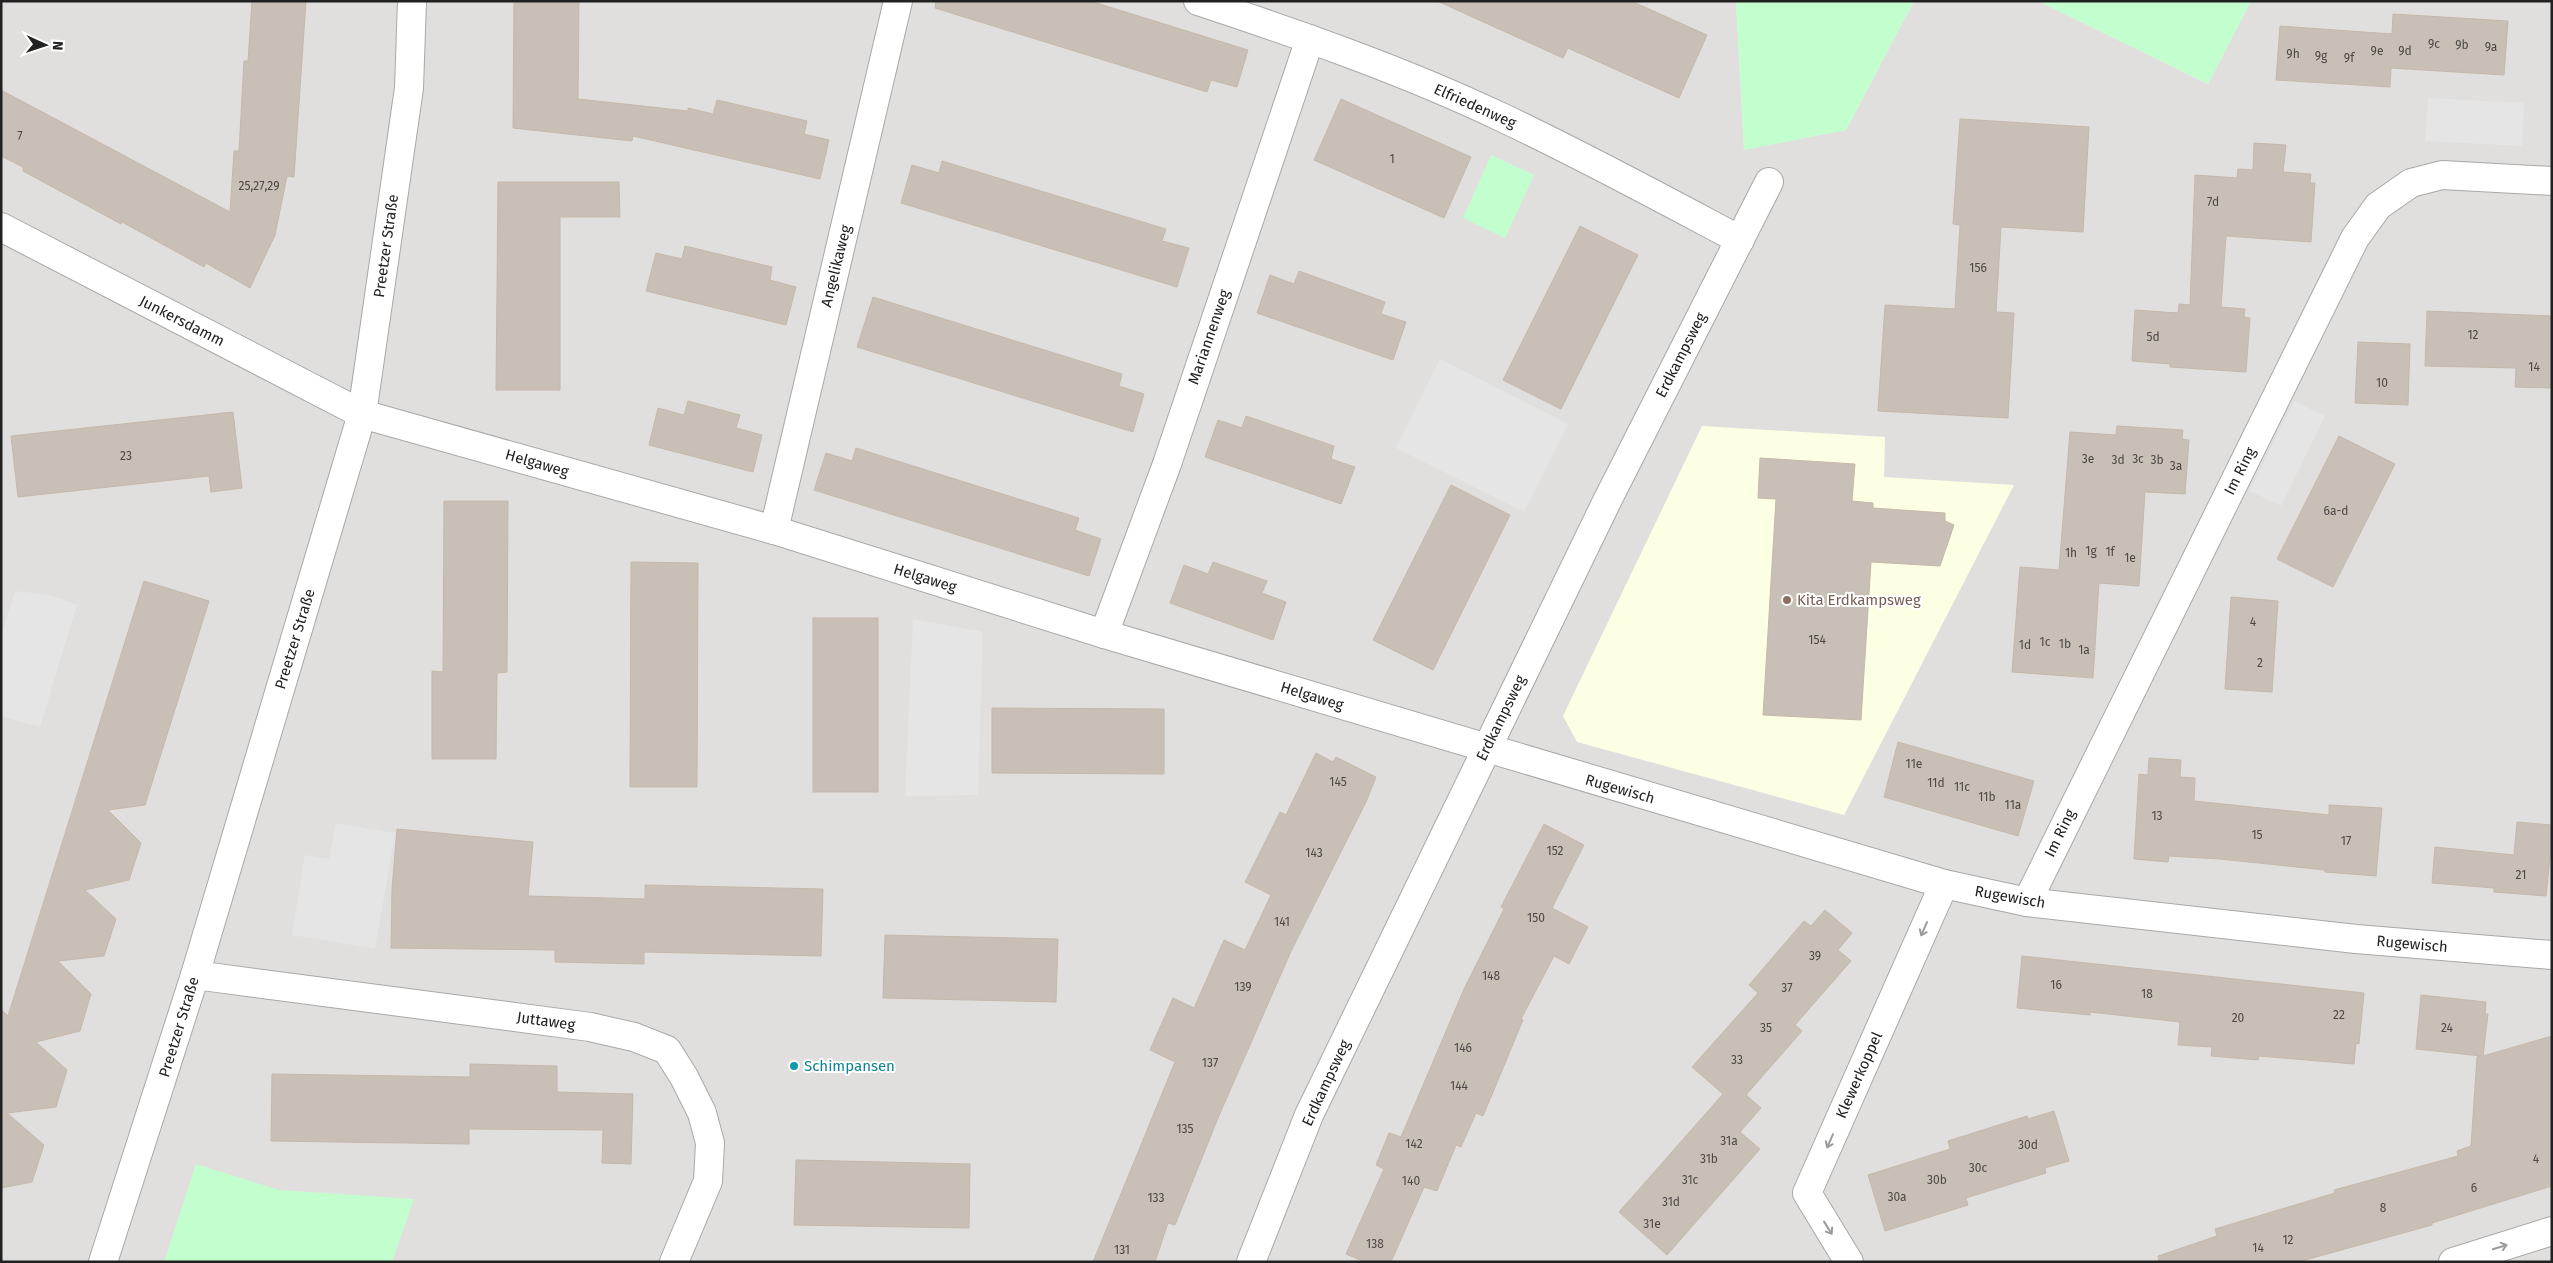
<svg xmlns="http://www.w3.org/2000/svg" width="2553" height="1263" font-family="'Fira Sans',sans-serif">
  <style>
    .residential { fill: #e0dfde }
    .education { fill: #fcffe4 }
    .park { fill: #c3fece }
    .parking { fill: #e5e5e5 }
    .building { fill: #c8bfb6; stroke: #c6b8a8 }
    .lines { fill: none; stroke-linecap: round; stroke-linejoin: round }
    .street-casing { stroke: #a8a8a8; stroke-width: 30 }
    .street { stroke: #fff; stroke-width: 28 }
    .oneway { stroke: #9b9b9b }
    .education-dot { fill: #8d6e63; stroke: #fff; stroke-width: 2 }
    .culture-dot { fill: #0f9aa8; stroke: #fff; stroke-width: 2 }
    .labels { text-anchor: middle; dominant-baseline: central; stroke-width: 4; stroke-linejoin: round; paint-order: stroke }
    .number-label { font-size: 12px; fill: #4b4846 }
    .street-label { font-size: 15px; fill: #212121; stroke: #fff }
    .education-label { font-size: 15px; fill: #785e54; stroke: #fff; text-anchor: start }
    .culture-label { font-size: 15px; fill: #0d838f; stroke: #fff; text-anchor: start }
  </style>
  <rect width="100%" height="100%" fill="#f2f0e8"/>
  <path class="residential" d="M1,1H1736L1744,149L1846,130L1914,1H2038L2208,84L2251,1H2552V1262H1Z"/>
  <path class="education" d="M1702,426L1885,437L1884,477L2014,485L1844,815L1577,742L1563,716Z"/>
  <g class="park">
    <path d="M1736,1H1914L1846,130L1744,150Z"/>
    <path d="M2038,1H2251L2208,84Z"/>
    <path d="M1491,155L1534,175L1505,238L1463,218Z"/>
    <path d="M196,1164L279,1190L414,1199L392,1262H164Z"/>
  </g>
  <g class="parking">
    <path d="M2428,98L2524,103L2522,146L2425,141Z"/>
    <path d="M1440,359L1568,424L1524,512L1396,448Z"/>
    <path d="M2294,401L2325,416L2281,506L2250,491Z"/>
    <path d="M15,591L51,595L77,605L40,727L1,716V635Z"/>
    <path d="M913,619L983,632L978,795L905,796Z"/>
    <path d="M336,823L395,833L375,949L292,935L305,855L329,859Z"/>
  </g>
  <g class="building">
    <path d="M252,1H306L294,177L287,176L275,235L250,288L206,263L204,267L122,222L121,224L23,171V167L1,156V90L230,212L234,151H239L244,61H248Z"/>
    <path d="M514,1H579L578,99L688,111V108L713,114L717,100L807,121L804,134L829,140L820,179L633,136L632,141L513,128Z"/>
    <path d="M936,1H1090L1248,50L1237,87L1211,80L1207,92L935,8Z"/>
    <path d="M1437,1H1631L1707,35L1679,98L1568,48L1563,58Z"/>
    <path d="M2393,14L2508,21L2504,75L2391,68L2390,87L2276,80L2280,26L2392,34Z"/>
    <path d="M1341,99L1471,157L1444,218L1314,160Z"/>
    <path d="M1960,119L2089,127L2083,232L2001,227L1996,312L2014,313L2008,418L1878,411L1885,305L1955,309L1960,225L1953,224Z"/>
    <path d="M2254,143L2286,145L2283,172L2311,174L2310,183H2315L2311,242L2226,236L2221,307L2245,309L2244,317L2250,318L2246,372L2170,367V364L2132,361L2135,310L2178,313L2179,304L2190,305L2195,175L2237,178L2238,169L2253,170Z"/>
    <path d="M942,161L1166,229L1162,241L1189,248L1177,287L901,203L912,165L939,173Z"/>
    <path d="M498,182H619L620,217H560V390H496Z"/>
    <path d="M1580,226L1638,255L1561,409L1503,380Z"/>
    <path d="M685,246L772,267L770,280L796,287L786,325L646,291L656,253L682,259Z"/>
    <path d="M1299,271L1385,302L1381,314L1406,322L1393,360L1257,313L1270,275L1294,284Z"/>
    <path d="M873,297L1122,374L1119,386L1144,394L1133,432L857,347Z"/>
    <path d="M2427,311L2552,316V388L2515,387L2516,368L2425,366Z"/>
    <path d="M2358,342L2410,344L2408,405L2355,403Z"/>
    <path d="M688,401L740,415L736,428L762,435L753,472L649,445L658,408L684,415Z"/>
    <path d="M233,412L242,488L211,492L209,476L18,497L11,436Z"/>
    <path d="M1246,416L1334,446L1331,459L1355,467L1341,504L1205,457L1218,420L1242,428Z"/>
    <path d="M2117,426L2183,430L2182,439L2189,440L2185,494L2145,492L2139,586L2099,583L2093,678L2012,672L2020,567L2059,570L2070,432L2116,435Z"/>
    <path d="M2339,436L2395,464L2333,587L2277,559Z"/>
    <path d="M856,448L1079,518L1075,530L1101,539L1089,576L814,490L826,453L852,461Z"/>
    <path d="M1760,458L1855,464L1852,501L1873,503V508L1945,513V521L1954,525L1940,566L1871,562L1861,720L1763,715L1776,499L1758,498Z"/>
    <path d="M1451,485L1510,515L1433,670L1373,640Z"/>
    <path d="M444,501H508L507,672L497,673L496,759H432V671L443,672Z"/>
    <path d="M631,562L698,563L697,787H630Z"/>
    <path d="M1213,562L1267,581L1262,593L1286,602L1273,640L1170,603L1184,565L1208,574Z"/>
    <path d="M144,581L209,601L145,805L108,810L141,843L129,880L85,890L116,919L104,956L58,961L91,994L80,1031L36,1042L67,1070L56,1107L7,1113L44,1145L32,1182L1,1188V1009L8,1016Z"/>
    <path d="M2231,597L2278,601L2272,692L2225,689Z"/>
    <rect x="813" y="618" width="65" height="174"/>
    <path d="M992,708L1164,709V774L992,773Z"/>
    <path d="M1898,742L2034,781L2018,836L1884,797Z"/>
    <path d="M1316,753L1333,762L1336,757L1376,777L1366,802L1292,949L1218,1118L1175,1225L1168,1223L1155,1262H1093L1175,1062L1150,1050L1173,998L1194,1008L1224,940L1245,950L1271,895L1245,882L1280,812L1286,815Z"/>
    <path d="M2149,758L2181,760L2180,777L2195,778L2194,801L2329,815V805L2382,808L2376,876L2325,872V870L2220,859L2169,856L2168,862L2134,859L2139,774L2148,775Z"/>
    <path d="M2517,822L2552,825V857H2550L2546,896L2494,892V888L2432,883L2435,847L2514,855Z"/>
    <path d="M1544,824L1584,845L1552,908L1588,927L1569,964L1554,956L1521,1019L1523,1020L1483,1116L1476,1113L1461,1147L1456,1145L1437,1191L1424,1187L1391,1262H1365L1346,1254L1384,1169L1376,1165L1389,1133L1401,1137L1464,989L1504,909L1501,907Z"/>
    <path d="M397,829L533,842L528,896L645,899V885L823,889L821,956L644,952V964L555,962V950L391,948L392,889Z"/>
    <path d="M1825,910L1852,933L1838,950L1851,961L1795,1025L1802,1031L1746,1095L1761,1108L1740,1132L1760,1149L1667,1255L1619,1212L1723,1094L1692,1067L1758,993L1749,985L1804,921L1811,926Z"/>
    <path d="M885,935L1058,939L1056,1002L883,998Z"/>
    <path d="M2022,956L2364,993L2359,1044L2356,1043L2354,1064L2259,1056L2258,1060L2211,1056L2212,1047L2178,1045L2180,1022L2090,1012V1015L2017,1008Z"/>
    <path d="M2421,995L2486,1002L2485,1014H2488L2483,1056L2552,1036V1186L2432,1223V1225L2298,1262H2159L2158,1256L2217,1236L2215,1229L2335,1193L2334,1190L2458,1156L2457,1151L2471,1146L2477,1057L2481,1056L2416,1049Z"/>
    <path d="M470,1064L557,1066V1092L633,1094L631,1164L602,1163L603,1130L469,1129V1144L271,1141L272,1074L470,1077Z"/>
    <path d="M2054,1111L2069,1161L2045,1168L2046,1173L1966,1198L1968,1205L1885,1231L1868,1175L1950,1149L1948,1141L2027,1116L2028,1119Z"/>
    <path d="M796,1160L970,1164L969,1228L794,1225Z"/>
  </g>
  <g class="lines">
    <g class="street-casing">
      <g id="street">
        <path d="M1198,1C1301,35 1404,71 1501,117C1582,155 1661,198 1740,240"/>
        <path d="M1,227L362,414L774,530L1104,634L1944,884L2027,902L2356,939L2552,955"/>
        <path d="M774,530L898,1"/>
        <path d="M1104,634L1167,464L1310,39"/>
        <path d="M2027,902L2355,238L2378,206L2411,183L2442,175L2552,181"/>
        <path d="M195,975L590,1027L634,1037L667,1050L684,1077L702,1113L710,1143L708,1181L674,1262"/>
        <path d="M103,1262L195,975L362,414L409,88L412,1"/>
        <path d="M1251,1262L1309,1115L1608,499L1769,182"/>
        <path d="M1849,1262L1807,1193L1944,884"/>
        <path d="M2453,1262L2552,1231"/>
      </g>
    </g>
    <use href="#street" class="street"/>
  </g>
  <defs><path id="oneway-shaft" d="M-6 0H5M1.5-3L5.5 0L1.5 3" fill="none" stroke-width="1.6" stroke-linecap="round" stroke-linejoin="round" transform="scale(1.25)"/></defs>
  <g class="oneway">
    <use href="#oneway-shaft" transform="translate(1924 929) rotate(114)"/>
    <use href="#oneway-shaft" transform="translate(1830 1141) rotate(114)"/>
    <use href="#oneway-shaft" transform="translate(1828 1228) rotate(58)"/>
    <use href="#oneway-shaft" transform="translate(2500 1247) rotate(-17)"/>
  </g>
  <circle class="education-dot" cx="1787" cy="600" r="5"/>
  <circle class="culture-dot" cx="794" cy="1066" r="5"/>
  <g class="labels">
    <g class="number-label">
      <text x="2434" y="44">9c</text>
      <text x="2462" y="45">9b</text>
      <text x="2491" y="47">9a</text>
      <text x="2377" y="51">9e</text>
      <text x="2405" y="51">9d</text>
      <text x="2293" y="54">9h</text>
      <text x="2321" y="56">9g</text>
      <text x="2349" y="58">9f</text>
      <text x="20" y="136">7</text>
      <text x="1392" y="159">1</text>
      <text x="259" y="186">25,27,29</text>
      <text x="2213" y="202">7d</text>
      <text x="1978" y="268">156</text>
      <text x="2473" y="335">12</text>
      <text x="2153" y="337">5d</text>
      <text x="2534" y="367">14</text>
      <text x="2382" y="383">10</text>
      <text x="126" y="456">23</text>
      <text x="2088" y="459">3e</text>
      <text x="2138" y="459">3c</text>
      <text x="2118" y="460">3d</text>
      <text x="2157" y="460">3b</text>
      <text x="2176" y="466">3a</text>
      <text x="2336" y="511">6a-d</text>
      <text x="2091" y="551">1g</text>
      <text x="2110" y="552">1f</text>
      <text x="2071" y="553">1h</text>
      <text x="2130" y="558">1e</text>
      <text x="2253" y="622">4</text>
      <text x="1817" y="640">154</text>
      <text x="2045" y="642">1c</text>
      <text x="2065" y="644">1b</text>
      <text x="2025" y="645">1d</text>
      <text x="2084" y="650">1a</text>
      <text x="2260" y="663">2</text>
      <text x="1914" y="764">11e</text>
      <text x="1338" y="782">145</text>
      <text x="1936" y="783">11d</text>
      <text x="1962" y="787">11c</text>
      <text x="1987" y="797">11b</text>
      <text x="2013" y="805">11a</text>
      <text x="2157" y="816">13</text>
      <text x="2257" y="835">15</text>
      <text x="2346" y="841">17</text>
      <text x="1555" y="851">152</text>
      <text x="1314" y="853">143</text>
      <text x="2521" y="875">21</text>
      <text x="1536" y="918">150</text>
      <text x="1282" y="922">141</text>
      <text x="1815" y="956">39</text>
      <text x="1491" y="976">148</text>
      <text x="2056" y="985">16</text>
      <text x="1243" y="987">139</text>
      <text x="1787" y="988">37</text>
      <text x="2147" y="994">18</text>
      <text x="2339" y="1015">22</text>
      <text x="2238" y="1018">20</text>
      <text x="1766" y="1028">35</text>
      <text x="2447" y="1028">24</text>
      <text x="1463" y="1048">146</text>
      <text x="1737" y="1060">33</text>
      <text x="1210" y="1063">137</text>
      <text x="1459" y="1086">144</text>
      <text x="1185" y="1129">135</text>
      <text x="1729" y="1141">31a</text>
      <text x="1414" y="1144">142</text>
      <text x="2028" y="1145">30d</text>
      <text x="1709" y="1159">31b</text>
      <text x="2536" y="1159">4</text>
      <text x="1978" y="1168">30c</text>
      <text x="1690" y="1180">31c</text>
      <text x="1937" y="1180">30b</text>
      <text x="1411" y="1181">140</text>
      <text x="2474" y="1188">6</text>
      <text x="1897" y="1197">30a</text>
      <text x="1156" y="1198">133</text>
      <text x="1671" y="1202">31d</text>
      <text x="2383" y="1208">8</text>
      <text x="1652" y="1224">31e</text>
      <text x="2288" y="1240">12</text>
      <text x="1375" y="1244">138</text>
      <text x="2258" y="1248">14</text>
      <text x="1122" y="1250">131</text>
    </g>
    <g class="street-label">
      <text transform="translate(1475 106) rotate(24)">Elfriedenweg</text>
      <text transform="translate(386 246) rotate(-82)">Preetzer Straße</text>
      <text transform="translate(836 266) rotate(-76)">Angelikaweg</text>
      <text transform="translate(182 321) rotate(27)">Junkersdamm</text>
      <text transform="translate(1209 337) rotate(-71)">Mariannenweg</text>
      <text transform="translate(1681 355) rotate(-63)">Erdkampsweg</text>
      <text transform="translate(537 463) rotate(16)">Helgaweg</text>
      <text transform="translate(2240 471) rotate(-63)">Im Ring</text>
      <text transform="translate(925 578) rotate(17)">Helgaweg</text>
      <text transform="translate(295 639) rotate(-73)">Preetzer Straße</text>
      <text transform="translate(1312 696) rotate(17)">Helgaweg</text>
      <text transform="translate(1501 718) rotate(-64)">Erdkampsweg</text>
      <text transform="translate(1620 789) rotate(16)">Rugewisch</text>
      <text transform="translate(2060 833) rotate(-64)">Im Ring</text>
      <text transform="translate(2010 897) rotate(10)">Rugewisch</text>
      <text transform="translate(2412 944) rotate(5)">Rugewisch</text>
      <text transform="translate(546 1021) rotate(8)">Juttaweg</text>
      <text transform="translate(179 1027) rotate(-73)">Preetzer Straße</text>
      <text transform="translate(1859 1075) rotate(-66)">Klewerkoppel</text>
      <text transform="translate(1326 1083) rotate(-65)">Erdkampsweg</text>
    </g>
    <g class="education-label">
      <text x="1797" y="600">Kita Erdkampsweg</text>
    </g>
    <g class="culture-label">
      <text x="804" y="1066">Schimpansen</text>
    </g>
  </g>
  <rect width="2553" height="1263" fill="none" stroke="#212121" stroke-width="5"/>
  <g transform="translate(45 45) rotate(93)" stroke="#ffffff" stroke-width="4" paint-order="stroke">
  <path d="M0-4L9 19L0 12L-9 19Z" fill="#212121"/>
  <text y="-8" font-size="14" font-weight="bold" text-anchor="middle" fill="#212121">N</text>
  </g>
</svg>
